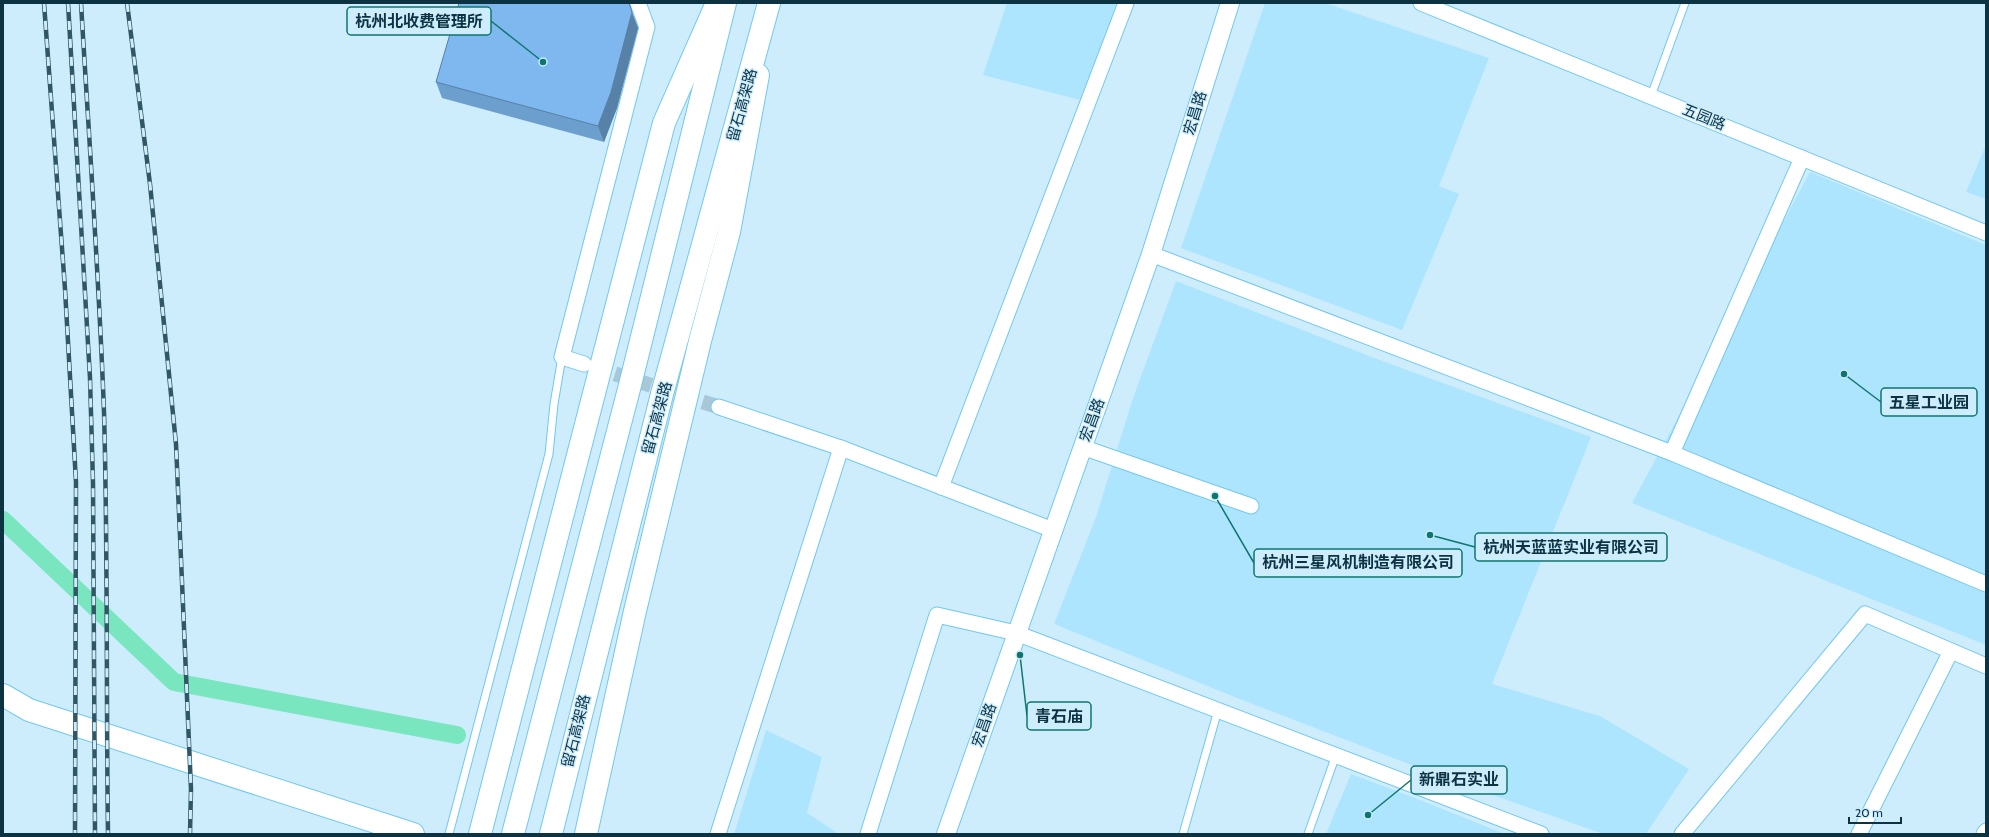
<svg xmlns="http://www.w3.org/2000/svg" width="1989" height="837" font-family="Cabin,'Noto Sans SC',sans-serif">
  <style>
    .built { fill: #aee5fe }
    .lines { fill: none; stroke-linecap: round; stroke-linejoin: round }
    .canal { stroke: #79e6bf; stroke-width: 18 }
    .minor-tunnel { stroke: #a7c8d8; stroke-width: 15; stroke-dasharray: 15 8; stroke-linecap: butt }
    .service-casing { stroke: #71c8ee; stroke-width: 9 }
    .minor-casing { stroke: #71c8ee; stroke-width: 17 }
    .tertiary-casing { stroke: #71c8ee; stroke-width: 20 }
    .primary-casing { stroke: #71c8ee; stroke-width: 24 }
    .trunk-casing { stroke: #71c8ee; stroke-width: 24 }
    .service { stroke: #fff; stroke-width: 7 }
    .minor { stroke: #fff; stroke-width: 15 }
    .tertiary { stroke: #fff; stroke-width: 18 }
    .primary { stroke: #fff; stroke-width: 22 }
    .trunk { stroke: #fff; stroke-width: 22 }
    .rail-casing { stroke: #315665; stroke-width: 4.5 }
    .rail { stroke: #cdedfd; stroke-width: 3; stroke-dasharray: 9; stroke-linecap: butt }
    .wall { fill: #6c9ece }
    .shaded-wall { fill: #5881a7 }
    .building { fill: #7eb8ef; stroke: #5881a7 }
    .labels { text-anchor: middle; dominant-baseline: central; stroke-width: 3; stroke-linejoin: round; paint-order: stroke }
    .street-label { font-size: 15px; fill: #0d3342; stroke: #cdedfd }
    .leader { fill: none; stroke: #0f766e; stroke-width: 1.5 }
    .callout-dot { fill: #0f766e; stroke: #cdedfd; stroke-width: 1.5 }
    .callout { fill: #cdedfd; stroke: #0f766e; stroke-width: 1.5 }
    .callout-label { font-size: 16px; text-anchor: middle; font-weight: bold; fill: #0d3342 }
  </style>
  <rect width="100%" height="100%" fill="#cdedfd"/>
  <g class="built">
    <path d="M1007,3H1119L1088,102L983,75Z"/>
    <path d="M1265,3H1325L1489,58L1439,186L1459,194L1402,330L1181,248Z"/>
    <path d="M1986,145V199L1966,192Z"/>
    <path d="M1810,172L1986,245V645L1632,503Z"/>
    <path d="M1176,281L1385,362L1591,437L1492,684L1600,716L1689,769L1646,834H1603L1453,781L1237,698L1054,624L1096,517L1133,398Z"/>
    <path d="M766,730L822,757L807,813L839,834H734Z"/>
    <path d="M1351,774L1410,796L1505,834H1326Z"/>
  </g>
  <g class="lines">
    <path class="canal" d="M3,520L174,682L457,735"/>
    <path class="minor-tunnel" d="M593,367L719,407"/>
    <g class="service-casing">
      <g id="service">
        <path d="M1651,96L1685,3"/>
        <path d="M449,834L549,454L554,404L562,357"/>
        <path d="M1183,834L1218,710"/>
        <path d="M1308,834L1336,755"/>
      </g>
    </g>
    <g class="minor-casing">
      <g id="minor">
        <path d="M1421,3L1986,233"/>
        <path d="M1802,158L1672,453L1986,584"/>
        <path d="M1151,254L1672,453"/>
        <path d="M584,364L562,357L647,27L638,3"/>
        <path d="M719,407L841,448L1053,530"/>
        <path d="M1082,447L1251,506"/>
        <path d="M941,487L1126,3"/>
        <path d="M718,834L841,448"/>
        <path d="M868,834L937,615L1016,633L1541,834"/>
        <path d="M1682,834L1865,614L1986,666"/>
        <path d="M1859,834L1951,651"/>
        <path d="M1984,834L1986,831"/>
      </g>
    </g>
    <g class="tertiary-casing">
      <path id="tertiary" d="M946,834L1151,254L1230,3"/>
    </g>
    <g class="primary-casing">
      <g id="primary">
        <path d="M480,834L664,123L717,3"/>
        <path d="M586,834L635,611L700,341L729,232L758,75"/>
      </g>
    </g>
    <g class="trunk-casing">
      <g id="trunk">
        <path d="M3,695L29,710L413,834"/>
        <path d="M513,834L629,389L725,3"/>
        <path d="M551,834L662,394L769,3"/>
      </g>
    </g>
    <use href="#service" class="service"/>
    <use href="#minor" class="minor"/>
    <use href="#tertiary" class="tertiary"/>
    <use href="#primary" class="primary"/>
    <use href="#trunk" class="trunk"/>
    <g class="rail-casing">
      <g id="rail">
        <path d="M44,3L65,289L76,482L75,834"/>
        <path d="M68,3L90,378L93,483L95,834"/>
        <path d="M81,3C89,139 99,276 104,412C108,553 106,693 108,834"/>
        <path d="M127,3L150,184L176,444L191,789L190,834"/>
      </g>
    </g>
    <use href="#rail" class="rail"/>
  </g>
  <path class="wall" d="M459,3H629V5L638,28L617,108L604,142L442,98L436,82Z"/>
  <path class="shaded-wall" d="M632,12L638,28L617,108L604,142L598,126Z"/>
  <path class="building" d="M459,3H629L632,12L611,92L598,126L436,82Z"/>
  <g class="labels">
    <g class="street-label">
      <text transform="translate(742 105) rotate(-75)">留石高架路</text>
      <text transform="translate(1195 113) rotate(-73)">宏昌路</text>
      <text transform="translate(1704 117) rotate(22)">五园路</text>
      <text transform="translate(657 418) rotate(-75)">留石高架路</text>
      <text transform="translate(1092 420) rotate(-70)">宏昌路</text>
      <text transform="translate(984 725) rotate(-71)">宏昌路</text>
      <text transform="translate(576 731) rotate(-76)">留石高架路</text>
    </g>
  </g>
  <path class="leader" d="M543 62L491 21M1844 374L1881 402M1430 535L1475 547M1215 496L1254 563M1020 655L1027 716M1368 815L1411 780"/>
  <g class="callout-dot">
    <circle cx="543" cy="62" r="4"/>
    <circle cx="1844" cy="374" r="4"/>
    <circle cx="1430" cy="535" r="4"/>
    <circle cx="1215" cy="496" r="4"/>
    <circle cx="1020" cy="655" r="4"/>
    <circle cx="1368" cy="815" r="4"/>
  </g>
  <g class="callout">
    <rect x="347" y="7" width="144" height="28" rx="4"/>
    <rect x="1881" y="388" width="96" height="28" rx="4"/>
    <rect x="1475" y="533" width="192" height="28" rx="4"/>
    <rect x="1254" y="549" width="208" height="28" rx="4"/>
    <rect x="1027" y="702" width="64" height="28" rx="4"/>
    <rect x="1411" y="766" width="96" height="28" rx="4"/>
  </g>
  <g class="callout-label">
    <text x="419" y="27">杭州北收费管理所</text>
    <text x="1929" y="408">五星工业园</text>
    <text x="1571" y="553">杭州天蓝蓝实业有限公司</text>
    <text x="1358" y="568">杭州三星风机制造有限公司</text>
    <text x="1059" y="722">青石庙</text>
    <text x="1459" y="785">新鼎石实业</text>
  </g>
  <rect width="1989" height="837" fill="none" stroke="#0d3342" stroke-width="8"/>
  <path d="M1849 817v6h52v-6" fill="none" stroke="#0d3342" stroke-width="2"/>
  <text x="1855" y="817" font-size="12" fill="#0d3342" stroke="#cdedfd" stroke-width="3" paint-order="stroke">20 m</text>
</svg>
